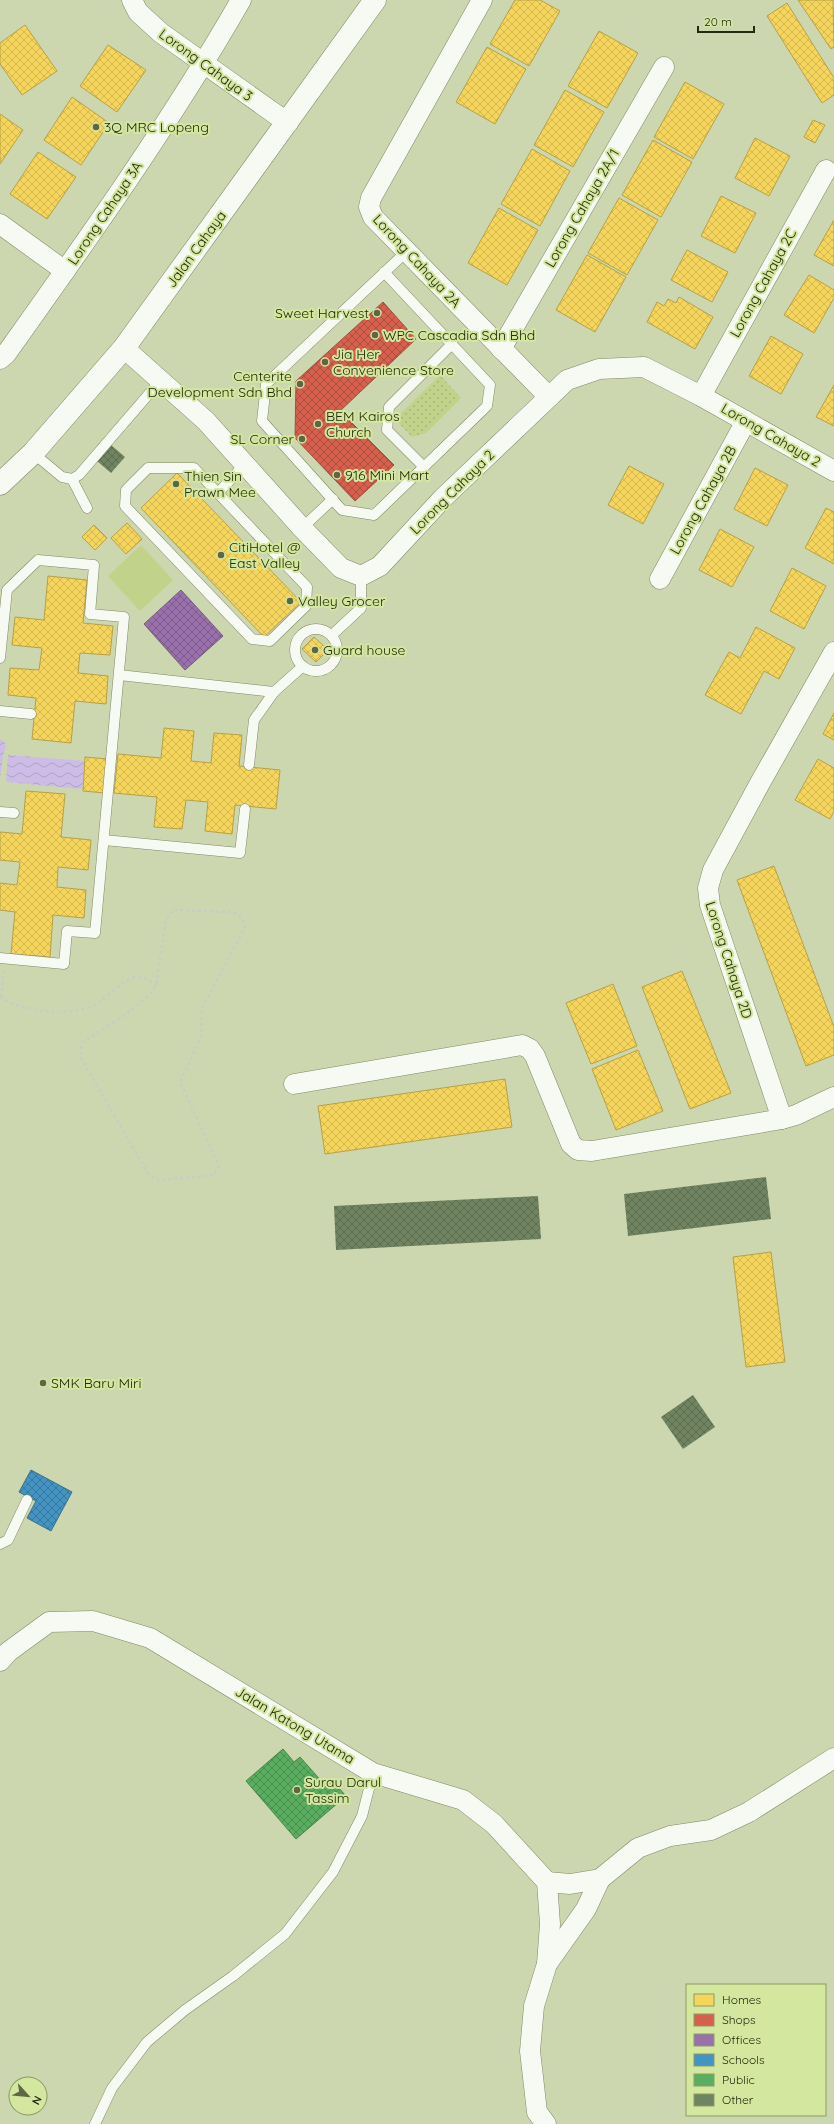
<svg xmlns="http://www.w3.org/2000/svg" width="834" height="2124" font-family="Quicksand,sans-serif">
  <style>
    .grass { fill: url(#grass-dots) }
    .green { fill: #c1d38b }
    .water { fill: url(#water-waves) }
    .homes { fill: url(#homes-cross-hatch); stroke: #b6a144 }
    .shops { fill: url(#shops-cross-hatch); stroke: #a0503a }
    .offices { fill: url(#offices-cross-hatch); stroke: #755b7b }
    .schools { fill: url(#schools-cross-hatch); stroke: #39738c }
    .public { fill: url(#public-cross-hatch); stroke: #498648 }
    .building { fill: url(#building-cross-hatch) }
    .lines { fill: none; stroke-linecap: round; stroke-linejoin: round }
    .service-casing { stroke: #7f8767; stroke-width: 11 }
    .minor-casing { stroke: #7f8767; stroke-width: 21 }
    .tertiary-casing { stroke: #7f8767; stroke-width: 23 }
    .path { stroke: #c9cdc1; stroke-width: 2.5; stroke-dasharray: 3 3; stroke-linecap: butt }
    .service { stroke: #f7f9f3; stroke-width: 10 }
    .minor { stroke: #f7f9f3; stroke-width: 20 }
    .tertiary { stroke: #f7f9f3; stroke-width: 22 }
    .poi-dot { fill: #5e6645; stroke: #d4e79f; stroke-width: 1.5 }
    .labels { text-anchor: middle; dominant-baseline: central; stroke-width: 4; stroke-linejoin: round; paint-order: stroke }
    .street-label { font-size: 14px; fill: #22290c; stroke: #d4e79f }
    .poi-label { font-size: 14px; fill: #22290c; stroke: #d4e79f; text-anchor: start }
  </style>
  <defs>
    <pattern id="grass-dots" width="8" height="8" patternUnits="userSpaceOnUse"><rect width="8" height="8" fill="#c1d38b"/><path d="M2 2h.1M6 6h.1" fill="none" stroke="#a6b577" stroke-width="1.8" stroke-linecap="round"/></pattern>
    <pattern id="water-waves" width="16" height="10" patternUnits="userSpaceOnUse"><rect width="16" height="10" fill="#ccbce6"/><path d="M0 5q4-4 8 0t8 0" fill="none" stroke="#afa2c4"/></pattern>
    <pattern id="homes-cross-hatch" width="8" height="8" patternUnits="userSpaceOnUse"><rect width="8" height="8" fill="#f6d55c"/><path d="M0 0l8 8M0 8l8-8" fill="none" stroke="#d3b74f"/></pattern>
    <pattern id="shops-cross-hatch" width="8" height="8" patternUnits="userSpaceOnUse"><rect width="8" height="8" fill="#d6604d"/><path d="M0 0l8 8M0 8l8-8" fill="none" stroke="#ad4f3e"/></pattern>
    <pattern id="offices-cross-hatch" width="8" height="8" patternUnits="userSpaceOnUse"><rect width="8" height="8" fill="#9970ab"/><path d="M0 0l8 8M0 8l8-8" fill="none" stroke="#7c5c8a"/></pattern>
    <pattern id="schools-cross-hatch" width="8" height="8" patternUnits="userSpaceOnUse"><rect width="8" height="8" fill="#4393c3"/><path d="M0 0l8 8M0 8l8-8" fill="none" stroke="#38789d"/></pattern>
    <pattern id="public-cross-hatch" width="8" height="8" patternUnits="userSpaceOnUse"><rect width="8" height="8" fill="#5aae61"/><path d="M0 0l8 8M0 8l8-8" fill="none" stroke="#4a8e4e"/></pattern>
    <pattern id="building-cross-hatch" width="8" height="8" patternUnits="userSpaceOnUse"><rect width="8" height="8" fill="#718461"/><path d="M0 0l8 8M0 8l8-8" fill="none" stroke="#5c6c4e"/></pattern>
  </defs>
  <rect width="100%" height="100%" fill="#ccd7af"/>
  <path class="grass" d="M440,375L461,398L426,433L412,437L395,419Z"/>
  <path class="green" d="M141,545L173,580L140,611L108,576Z"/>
  <g class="water">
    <path d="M0,740L4,741L6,747C1,757 3,766 0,777Z"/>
    <path d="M8,755L85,761L82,789L6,782Z"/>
  </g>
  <g class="homes">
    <path d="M515,0H540L560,11L529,66L490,44Z"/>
    <path d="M798,0H833L834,47L831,49Z"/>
    <path d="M787,3L834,78V95L822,103L767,16Z"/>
    <path d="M25,25L57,71L22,95L0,64V43Z"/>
    <path d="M599,31L638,53L607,108L568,86Z"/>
    <path d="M108,45L146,70L117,112L80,86Z"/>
    <path d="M487,47L526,69L495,124L456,102Z"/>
    <path d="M685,82L724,104L693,159L654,137Z"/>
    <path d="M565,90L604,112L573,167L534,145Z"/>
    <path d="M72,97L109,123L81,165L44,140Z"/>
    <path d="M0,114L23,130L0,164Z"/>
    <path d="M813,120L825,125L815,143L804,137Z"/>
    <path d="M755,138L790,156L769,196L735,178Z"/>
    <path d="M653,140L692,162L661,217L622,195Z"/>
    <path d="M532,149L570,171L540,226L501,204Z"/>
    <path d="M38,152L76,177L47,219L10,194Z"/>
    <path d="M721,196L756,213L735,253L701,236Z"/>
    <path d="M619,198L658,220L627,275L588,253Z"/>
    <path d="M499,208L538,230L507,285L468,263Z"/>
    <path d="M834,220V266L814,255Z"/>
    <path d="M687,250L728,272L712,302L671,280Z"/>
    <path d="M587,255L626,277L595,332L556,310Z"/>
    <path d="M809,275L834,290V298L814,333L784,315Z"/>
    <path d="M679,297L713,317L695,349L647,322L657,302L664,306L668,299L676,303Z"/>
    <path d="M771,336L803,354L781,394L749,376Z"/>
    <path d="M834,385V426L816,417Z"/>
    <path d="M629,466L664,484L643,524L608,505Z"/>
    <path d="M755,468L788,485L767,526L734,509Z"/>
    <path d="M177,473L301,602L264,637L141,508Z"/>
    <path d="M826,508L834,512V564L805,548Z"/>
    <path d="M127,523L142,539L126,554L111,538Z"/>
    <path d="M94,525L107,538L95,550L82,537Z"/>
    <path d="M720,529L754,547L732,587L699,570Z"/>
    <path d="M792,568L826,586L804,629L770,611Z"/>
    <path d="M48,576L87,580L83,623L113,626L110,655L80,653L78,673L108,676L106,704L75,701L71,743L32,739L36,698L8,695L10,668L39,670L42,648L12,645L15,617L44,620Z"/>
    <path d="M756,627L795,648L779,679L764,671L741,714L705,695L729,652L740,658Z"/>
    <path d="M314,637L328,650L316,662L302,649Z"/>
    <path d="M834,713V740L823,734Z"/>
    <path d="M164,728L194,731L191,761L211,763L214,733L242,735L239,766L280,770L276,809L235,805L232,834L205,831L208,802L186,800L182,829L154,827L157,797L114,793L118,754L161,758Z"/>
    <path d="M85,757L108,759L105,793L83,791Z"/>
    <path d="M818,759L834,768V811L830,819L795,800Z"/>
    <path d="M26,791L65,794L61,837L91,840L88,870L58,867L57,887L86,890L84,918L53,915L50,957L11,954L15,912L0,910V883L17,885L20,862L0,860V832L22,834Z"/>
    <path d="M774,866L834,1027V1055L806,1066L737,880Z"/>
    <path d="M682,971L731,1093L690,1109L642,987Z"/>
    <path d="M613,984L637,1046L591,1064L566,1003Z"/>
    <path d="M638,1050L663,1111L616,1130L592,1069Z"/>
    <path d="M505,1079L512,1127L325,1154L318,1106Z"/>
    <path d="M771,1252L785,1362L746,1367L733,1257Z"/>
  </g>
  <path class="shops" d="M383,302L416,339L340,411L394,465L355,501L295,438L296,381Z"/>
  <path class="offices" d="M181,590L223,636L185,670L144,624Z"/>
  <path class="schools" d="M31,1470L72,1492L51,1531L27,1518L36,1501L19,1492Z"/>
  <path class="public" d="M283,1749L294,1762L300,1757L324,1784L330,1778L346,1796L296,1839L246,1781Z"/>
  <g class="building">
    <path d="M111,445L125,457L111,473L97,461Z"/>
    <path d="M766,1177L771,1219L628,1236L624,1194Z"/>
    <path d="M538,1196L541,1239L336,1250L334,1206Z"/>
    <path d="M693,1395L715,1427L683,1449L661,1417Z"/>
  </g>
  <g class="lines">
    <g class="service-casing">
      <g id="service">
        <path d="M384,272L490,385L487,406L374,515L342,510L262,421L266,384L406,252"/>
        <path d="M33,453L62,477L72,479L79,475L160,381"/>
        <path d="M424,467L387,430L389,407L452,344"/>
        <path d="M148,468H194L307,587L306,606L270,641L252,639L125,506L126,490Z"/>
        <path d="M72,479L87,508"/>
        <path d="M218,493L244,465"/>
        <path d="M302,528L333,499"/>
        <circle cx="316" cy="650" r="21"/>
        <path d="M332,635L361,608V576"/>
        <path d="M0,658L7,590L38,560L94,565L90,614L124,617L95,933L67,931L64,964L0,958"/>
        <path d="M119,675L274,692L303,666"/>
        <path d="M0,711L31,714"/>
        <path d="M249,765L254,720L274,692"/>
        <path d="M0,812L14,813"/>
        <path d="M104,840L240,853L245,809"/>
        <path d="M0,1544L8,1540L27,1500"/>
        <path d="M95,2124L112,2088L147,2042L185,2010L233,1976L285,1934L333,1872L362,1816L373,1773"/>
      </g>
    </g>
    <g class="minor-casing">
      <g id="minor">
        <path d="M132,0L138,12L161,33L288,123"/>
        <path d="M482,0L371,198L369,207L373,217L549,397"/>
        <path d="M0,224L65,271"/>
        <path d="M124,348L206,421L302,528L341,568L361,576L380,566L443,498L567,380L599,369L644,367L701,396L834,471"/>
        <path d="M501,349L664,67"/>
        <path d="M0,359L6,354C88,239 171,122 241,0"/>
        <path d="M701,396L826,170"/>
        <path d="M660,579L746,421"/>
        <path d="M834,652L760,783L713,870L708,888L710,905L782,1119L796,1115L834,1097"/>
        <path d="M294,1084L522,1045L530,1049L535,1056L571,1144L578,1150L592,1151L782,1119"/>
        <path d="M0,1661L8,1652L49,1622L93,1621L150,1638L373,1773L463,1800L494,1824L547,1882L550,1924L547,1964L534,2006L530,2051L537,2112L546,2124"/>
        <path d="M547,1882L570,1884L600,1879L638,1848L670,1836L711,1830L749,1812L834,1758"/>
        <path d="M547,1964L586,1909L600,1879"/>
      </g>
    </g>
    <g class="tertiary-casing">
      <path id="tertiary" d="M0,484L33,453L124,348L375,0"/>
    </g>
    <g class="path">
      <path d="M174,910L233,912L243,919L245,928L202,1008L201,1038L180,1082L219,1166L214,1175L159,1180L149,1175L82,1060L80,1050L83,1042L125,1015L150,994L156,985L166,921L169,914Z"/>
      <path d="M0,997C23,1012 75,1019 99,1002C108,996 127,977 137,977C144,977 151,982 156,985"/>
      <path d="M1,997L4,971"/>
    </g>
    <use href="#service" class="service"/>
    <use href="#minor" class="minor"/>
    <use href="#tertiary" class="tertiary"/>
  </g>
  <g class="poi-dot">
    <circle cx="96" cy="127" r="4"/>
    <circle cx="377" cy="313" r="4"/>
    <circle cx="375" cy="335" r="4"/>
    <circle cx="325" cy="362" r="4"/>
    <circle cx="300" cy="384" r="4"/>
    <circle cx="318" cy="424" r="4"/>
    <circle cx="302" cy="439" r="4"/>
    <circle cx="337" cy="475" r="4"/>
    <circle cx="176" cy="484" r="4"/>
    <circle cx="221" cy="555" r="4"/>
    <circle cx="290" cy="601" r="4"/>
    <circle cx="315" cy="650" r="4"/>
    <circle cx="43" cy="1383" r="4"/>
    <circle cx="297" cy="1790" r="4"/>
  </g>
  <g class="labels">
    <g class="street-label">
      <text transform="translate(206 65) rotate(36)">Lorong Cahaya 3</text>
      <text transform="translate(582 208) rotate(-60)">Lorong Cahaya 2A/1</text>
      <text transform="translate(105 213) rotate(-56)">Lorong Cahaya 3A</text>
      <text transform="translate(196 249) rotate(-54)">Jalan Cahaya</text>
      <text transform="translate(417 261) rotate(47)">Lorong Cahaya 2A</text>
      <text transform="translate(763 283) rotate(-61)">Lorong Cahaya 2C</text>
      <text transform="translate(771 435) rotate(30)">Lorong Cahaya 2</text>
      <text transform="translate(452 492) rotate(-45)">Lorong Cahaya 2</text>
      <text transform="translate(703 500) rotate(-61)">Lorong Cahaya 2B</text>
      <text transform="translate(729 960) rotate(72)">Lorong Cahaya 2D</text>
      <text transform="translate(295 1725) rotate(31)">Jalan Katong Utama</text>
    </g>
    <g class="poi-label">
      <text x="104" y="127">3Q MRC Lopeng</text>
      <text x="369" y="313" text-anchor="end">Sweet Harvest</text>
      <text x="383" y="335">WPC Cascadia Sdn Bhd</text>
      <text x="333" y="354">Jia Her<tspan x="333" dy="16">Convenience Store</tspan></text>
      <text x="292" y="376" text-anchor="end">Centerite<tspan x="292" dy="16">Development Sdn Bhd</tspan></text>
      <text x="326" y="416">BEM Kairos<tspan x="326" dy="16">Church</tspan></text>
      <text x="294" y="439" text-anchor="end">SL Corner</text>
      <text x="345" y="475">916 Mini Mart</text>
      <text x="184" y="476">Thien Sin<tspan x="184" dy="16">Prawn Mee</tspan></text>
      <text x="229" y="547">CitiHotel @<tspan x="229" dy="16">East Valley</tspan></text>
      <text x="298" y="601">Valley Grocer</text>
      <text x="323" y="650">Guard house</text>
      <text x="51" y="1383">SMK Baru Miri</text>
      <text x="305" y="1782">Surau Darul<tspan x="305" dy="16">Tassim</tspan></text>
    </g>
  </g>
  <rect x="686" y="1984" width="140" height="132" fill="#d4e79f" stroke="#8d9b64"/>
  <rect x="694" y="1994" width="20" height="12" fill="#f6d55c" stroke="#8d9b64"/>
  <text x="722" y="2004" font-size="12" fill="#22290c">Homes</text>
  <rect x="694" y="2014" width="20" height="12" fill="#d6604d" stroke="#8d9b64"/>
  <text x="722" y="2024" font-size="12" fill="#22290c">Shops</text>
  <rect x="694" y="2034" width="20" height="12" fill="#9970ab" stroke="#8d9b64"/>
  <text x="722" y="2044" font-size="12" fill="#22290c">Offices</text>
  <rect x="694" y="2054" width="20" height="12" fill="#4393c3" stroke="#8d9b64"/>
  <text x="722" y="2064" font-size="12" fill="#22290c">Schools</text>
  <rect x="694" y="2074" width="20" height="12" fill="#5aae61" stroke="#8d9b64"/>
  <text x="722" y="2084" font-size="12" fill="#22290c">Public</text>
  <rect x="694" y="2094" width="20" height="12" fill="#718461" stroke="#8d9b64"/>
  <text x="722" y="2104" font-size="12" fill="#22290c">Other</text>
  <g transform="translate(28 2096) rotate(117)"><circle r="19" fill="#d4e79f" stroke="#8d9b64"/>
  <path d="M0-3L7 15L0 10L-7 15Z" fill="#5e6645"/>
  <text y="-6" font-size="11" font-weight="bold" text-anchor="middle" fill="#22290c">N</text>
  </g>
  <path d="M698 26v6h56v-6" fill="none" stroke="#22290c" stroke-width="2"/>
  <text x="704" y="26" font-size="12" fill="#22290c" stroke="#d4e79f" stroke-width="3" paint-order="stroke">20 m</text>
</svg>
